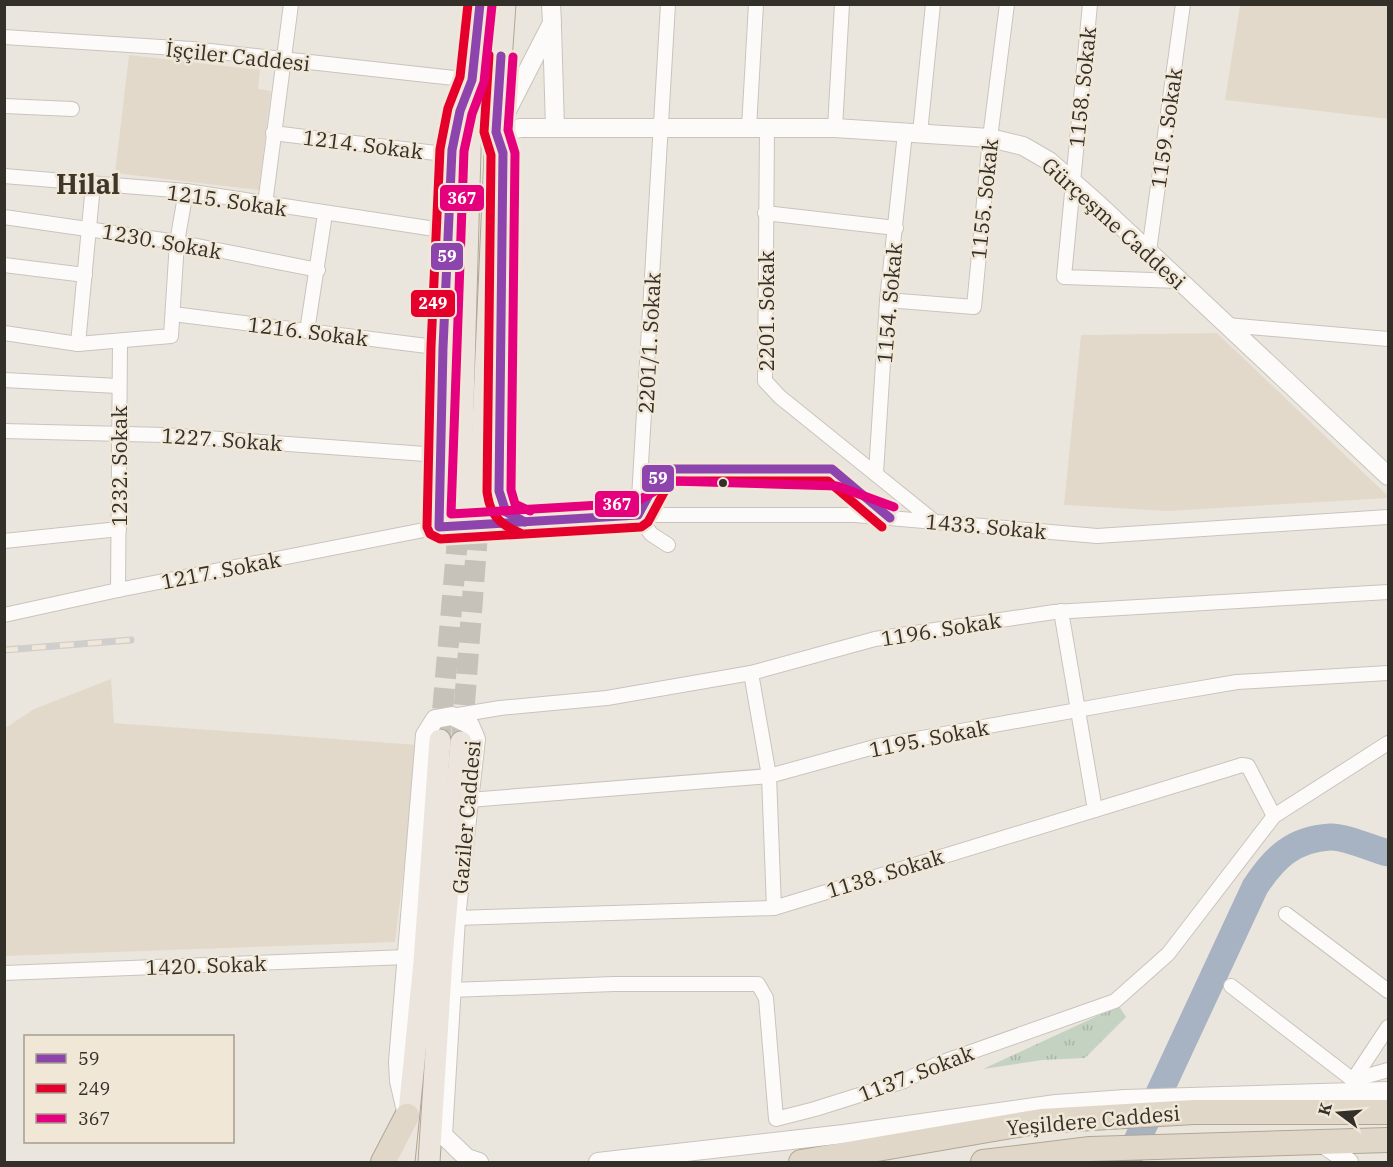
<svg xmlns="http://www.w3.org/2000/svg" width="1393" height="1167" font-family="'IBM Plex Serif',serif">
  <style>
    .education { fill: #e3d9cb }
    .grass { fill: url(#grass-tufts) }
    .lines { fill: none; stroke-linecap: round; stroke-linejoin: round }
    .river { stroke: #a7b3c2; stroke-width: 27 }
    .primary-tunnel { stroke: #c6c1b9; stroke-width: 21; stroke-dasharray: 21 10; stroke-linecap: butt }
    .street-casing { stroke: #c8c4bd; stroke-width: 16 }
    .secondary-casing { stroke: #c8c4bd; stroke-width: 20 }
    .primary-casing { stroke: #b1a694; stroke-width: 23 }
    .highway-casing { stroke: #b1a694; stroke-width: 26 }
    .street { stroke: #fcfbfa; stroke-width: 14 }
    .secondary { stroke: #fcfbfa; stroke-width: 18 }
    .primary { stroke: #ebe5dd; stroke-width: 21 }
    .highway { stroke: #e0d7c9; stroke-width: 24 }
    .rail-casing { stroke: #d0cecc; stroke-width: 7 }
    .rail { stroke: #f1e7d7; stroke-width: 4.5; stroke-dasharray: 14; stroke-linecap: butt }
    .bus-1-casing { stroke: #f1e7d7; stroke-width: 14 }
    .bus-2-casing { stroke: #f1e7d7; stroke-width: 14 }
    .bus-3-casing { stroke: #f1e7d7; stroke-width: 14 }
    .bus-1 { stroke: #8e44ad; stroke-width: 9 }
    .bus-2 { stroke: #e4002b; stroke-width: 9 }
    .bus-3 { stroke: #e5007d; stroke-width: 9 }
    .bus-dot { fill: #332f29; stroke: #f1e7d7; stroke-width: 2 }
    .labels { text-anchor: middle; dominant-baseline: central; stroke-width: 5; stroke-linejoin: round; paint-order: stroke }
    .street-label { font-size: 21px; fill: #332f29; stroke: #f1e7d7 }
    .district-label { font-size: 27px; font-weight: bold; fill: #3e362a; stroke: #f1e7d7 }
    .line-badge { stroke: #f1e7d7; stroke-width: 2 }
    .badge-label { font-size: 16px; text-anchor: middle; font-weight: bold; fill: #fff }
  </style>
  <defs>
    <pattern id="grass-tufts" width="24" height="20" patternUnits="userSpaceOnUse" patternTransform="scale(1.5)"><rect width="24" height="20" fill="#c4d2c2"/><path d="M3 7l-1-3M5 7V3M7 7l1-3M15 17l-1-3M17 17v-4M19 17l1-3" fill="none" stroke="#a9b5a7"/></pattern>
  </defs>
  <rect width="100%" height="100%" fill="#ebe6dd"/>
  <g class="education">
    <path d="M1240,5H1388V119L1225,100Z"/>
    <path d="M129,55L260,70L258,89L271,91L259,190L115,173Z"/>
    <path d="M1217,333L1388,496V498L1168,511L1064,505L1081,335Z"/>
    <path d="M111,679L114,723L419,745L395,942L5,956L4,729L34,709Z"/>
  </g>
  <path class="grass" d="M1119,1006L1126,1017L1085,1058L1042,1060L983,1069Z"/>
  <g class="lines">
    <path class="river" d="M1127,1162L1255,887C1274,858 1293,839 1330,837C1344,836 1373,849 1388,853"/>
    <g class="primary-tunnel">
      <path d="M462,736L479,514"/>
      <path d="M440,740L460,511"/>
    </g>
    <g class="street-casing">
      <g id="street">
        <path d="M668,4L638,515L651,534L668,545"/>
        <path d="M1090,4L1064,277L1180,281"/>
        <path d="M4,37L192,49L472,80"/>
        <path d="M4,106L72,109"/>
        <path d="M749,128L756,4"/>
        <path d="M835,128L842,4"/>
        <path d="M767,129L765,381L780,397L935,522"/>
        <path d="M273,133L452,155"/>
        <path d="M920,133L933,4"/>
        <path d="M4,176L186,191L448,231"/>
        <path d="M265,204L291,4"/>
        <path d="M765,213L896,228"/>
        <path d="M4,217L177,242L318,270"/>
        <path d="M1149,251L1183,4"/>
        <path d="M4,265L85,275"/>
        <path d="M887,300L974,307L990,138L1007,4"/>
        <path d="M173,314L443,348"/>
        <path d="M1227,325L1388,339"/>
        <path d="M307,331L325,214"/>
        <path d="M4,333L78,344L171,336L177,242L186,191"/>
        <path d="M78,344L93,185"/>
        <path d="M4,380L118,386"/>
        <path d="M4,431L165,435L439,455"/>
        <path d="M876,473L887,300L905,133"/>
        <path d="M516,523L638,515H855L1097,536L1388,517"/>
        <path d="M4,541L119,529"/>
        <path d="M118,590L120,341"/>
        <path d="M1061,611L1095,810"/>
        <path d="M4,615L118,590L439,527L491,525"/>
        <path d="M751,673L769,776L774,908"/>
        <path d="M452,716L500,708L607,698L751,673L875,639L1054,612L1388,592"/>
        <path d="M469,800L769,776L878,746L1155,696L1237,682L1388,673"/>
        <path d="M1286,914L1388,991"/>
        <path d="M456,918L774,908L1242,765L1248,766L1274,816"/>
        <path d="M4,973L407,957"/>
        <path d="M1231,986L1353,1080"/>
        <path d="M451,990L614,984H758L766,998L776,1119L815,1109L904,1081L937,1064L1115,1001L1168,954L1274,816L1388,743"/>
        <path d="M1353,1080L1388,1027"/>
        <path d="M1353,1080L1388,1070"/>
      </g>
    </g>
    <g class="secondary-casing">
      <g id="secondary">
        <path d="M555,128H835L990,138L1023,146L1049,161L1099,205L1388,476"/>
        <path d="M497,130L552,23L551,4"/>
        <path d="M496,132L521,128H555L552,27"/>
        <path d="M499,496L506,515L525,522"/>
        <path d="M482,525L494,521L497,513L502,217"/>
        <path d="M439,527C439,440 442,354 446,267C449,206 447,145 469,87"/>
        <path d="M406,1111L399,1081L398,1062L425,735L435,719L452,716L470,725L476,739L456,918L443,1135L467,1158L479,1162"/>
        <path d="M1320,1142L1349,1162"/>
        <path d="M598,1162L844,1134L1056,1104L1125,1099L1388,1091"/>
      </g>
    </g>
    <g class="primary-casing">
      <g id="primary">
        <path d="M460,511L472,80L480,4"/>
        <path d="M479,514L496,132L505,4"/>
        <path d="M404,1162L424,962L440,740"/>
        <path d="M429,1162L442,958L461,742"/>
      </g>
    </g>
    <g class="highway-casing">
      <g id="highway">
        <path d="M383,1162L407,1116"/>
        <path d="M801,1162L1041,1121L1194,1112H1388"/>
        <path d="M983,1162L1090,1149L1388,1140"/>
      </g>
    </g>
    <use href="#street" class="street"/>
    <use href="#secondary" class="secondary"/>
    <use href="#primary" class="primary"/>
    <use href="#highway" class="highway"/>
    <g class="rail-casing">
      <path id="rail" d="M4,650L131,640"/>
    </g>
    <use href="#rail" class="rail"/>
    <g class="bus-1-casing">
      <g id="bus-1">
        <path d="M480,4L472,80L460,111L452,150L443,348L439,527L638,515L663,469H832L890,518"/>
        <path d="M501,56L496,132L503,153L499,491L506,512L525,522"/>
      </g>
    </g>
    <g class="bus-2-casing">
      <g id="bus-2">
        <path d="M468,4L460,77L448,108L440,149L431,347L427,527L430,534L440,539L641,527L648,522L670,481H828L882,527"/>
        <path d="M489,55L484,132L491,155L487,492C490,515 499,524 520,533"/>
      </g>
    </g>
    <g class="bus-3-casing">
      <g id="bus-3">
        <path d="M492,5L484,82L472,114L464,151L451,514L634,503L672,481L837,486L894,507"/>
        <path d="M513,57L508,130L515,153L511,490L515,504L530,511"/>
      </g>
    </g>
    <use href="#bus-1" class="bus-1"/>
    <use href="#bus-2" class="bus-2"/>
    <use href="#bus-3" class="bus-3"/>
  </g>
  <circle class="bus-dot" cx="723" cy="483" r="5"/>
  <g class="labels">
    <g class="street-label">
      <text transform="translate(238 56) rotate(6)">İşçiler Caddesi</text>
      <text transform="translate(1082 87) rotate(-84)">1158. Sokak</text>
      <text transform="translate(1166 128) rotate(-82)">1159. Sokak</text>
      <text transform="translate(363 144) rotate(7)">1214. Sokak</text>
      <text transform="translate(984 199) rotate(-84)">1155. Sokak</text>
      <text transform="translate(227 200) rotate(8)">1215. Sokak</text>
      <text transform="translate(1114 223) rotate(42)">Gürçeşme Caddesi</text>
      <text transform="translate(162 241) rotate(10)">1230. Sokak</text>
      <text transform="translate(889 303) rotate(-85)">1154. Sokak</text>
      <text transform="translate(766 311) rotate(-90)">2201. Sokak</text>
      <text transform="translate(308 331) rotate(7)">1216. Sokak</text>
      <text transform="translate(649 343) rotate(-87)">2201/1. Sokak</text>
      <text transform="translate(222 439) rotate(4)">1227. Sokak</text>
      <text transform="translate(119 466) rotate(-90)">1232. Sokak</text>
      <text transform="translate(986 526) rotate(5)">1433. Sokak</text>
      <text transform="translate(221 570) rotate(-11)">1217. Sokak</text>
      <text transform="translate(941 629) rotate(-9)">1196. Sokak</text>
      <text transform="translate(929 738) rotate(-11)">1195. Sokak</text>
      <text transform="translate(466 817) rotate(-85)">Gaziler Caddesi</text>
      <text transform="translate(885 873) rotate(-17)">1138. Sokak</text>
      <text transform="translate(206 965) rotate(-2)">1420. Sokak</text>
      <text transform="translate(916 1073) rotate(-21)">1137. Sokak</text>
      <text transform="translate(1093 1120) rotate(-5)">Yeşildere Caddesi</text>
    </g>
    <g class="district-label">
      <text x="88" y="183">Hilal</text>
    </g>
  </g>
  <g class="line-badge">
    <rect x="439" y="184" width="46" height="28" rx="6" fill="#e5007d"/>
    <rect x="430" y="242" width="34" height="29" rx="6" fill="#8e44ad"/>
    <rect x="410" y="289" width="46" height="29" rx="6" fill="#e4002b"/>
    <rect x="641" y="464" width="34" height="29" rx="6" fill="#8e44ad"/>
    <rect x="594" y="490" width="46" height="28" rx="6" fill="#e5007d"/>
  </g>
  <g class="badge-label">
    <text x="462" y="204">367</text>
    <text x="447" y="262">59</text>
    <text x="433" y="309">249</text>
    <text x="658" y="484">59</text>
    <text x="617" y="510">367</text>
  </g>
  <rect width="1393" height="1167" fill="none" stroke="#332f29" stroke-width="12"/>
  <rect x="24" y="1035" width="210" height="108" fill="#f1e7d7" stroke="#a59d91" stroke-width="1.5"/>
  <rect x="36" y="1054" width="30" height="9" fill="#8e44ad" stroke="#a59d91" stroke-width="1.5"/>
  <text x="78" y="1065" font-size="18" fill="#332f29">59</text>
  <rect x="36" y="1084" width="30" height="9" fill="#e4002b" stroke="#a59d91" stroke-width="1.5"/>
  <text x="78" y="1095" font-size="18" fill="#332f29">249</text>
  <rect x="36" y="1114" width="30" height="9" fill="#e5007d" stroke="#a59d91" stroke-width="1.5"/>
  <text x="78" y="1125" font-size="18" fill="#332f29">367</text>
  <g transform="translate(1339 1113) rotate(286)" stroke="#f1e7d7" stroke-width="4.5" paint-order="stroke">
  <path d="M0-4.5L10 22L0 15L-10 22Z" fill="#332f29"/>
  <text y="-9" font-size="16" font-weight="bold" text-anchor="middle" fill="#332f29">K</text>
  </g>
</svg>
